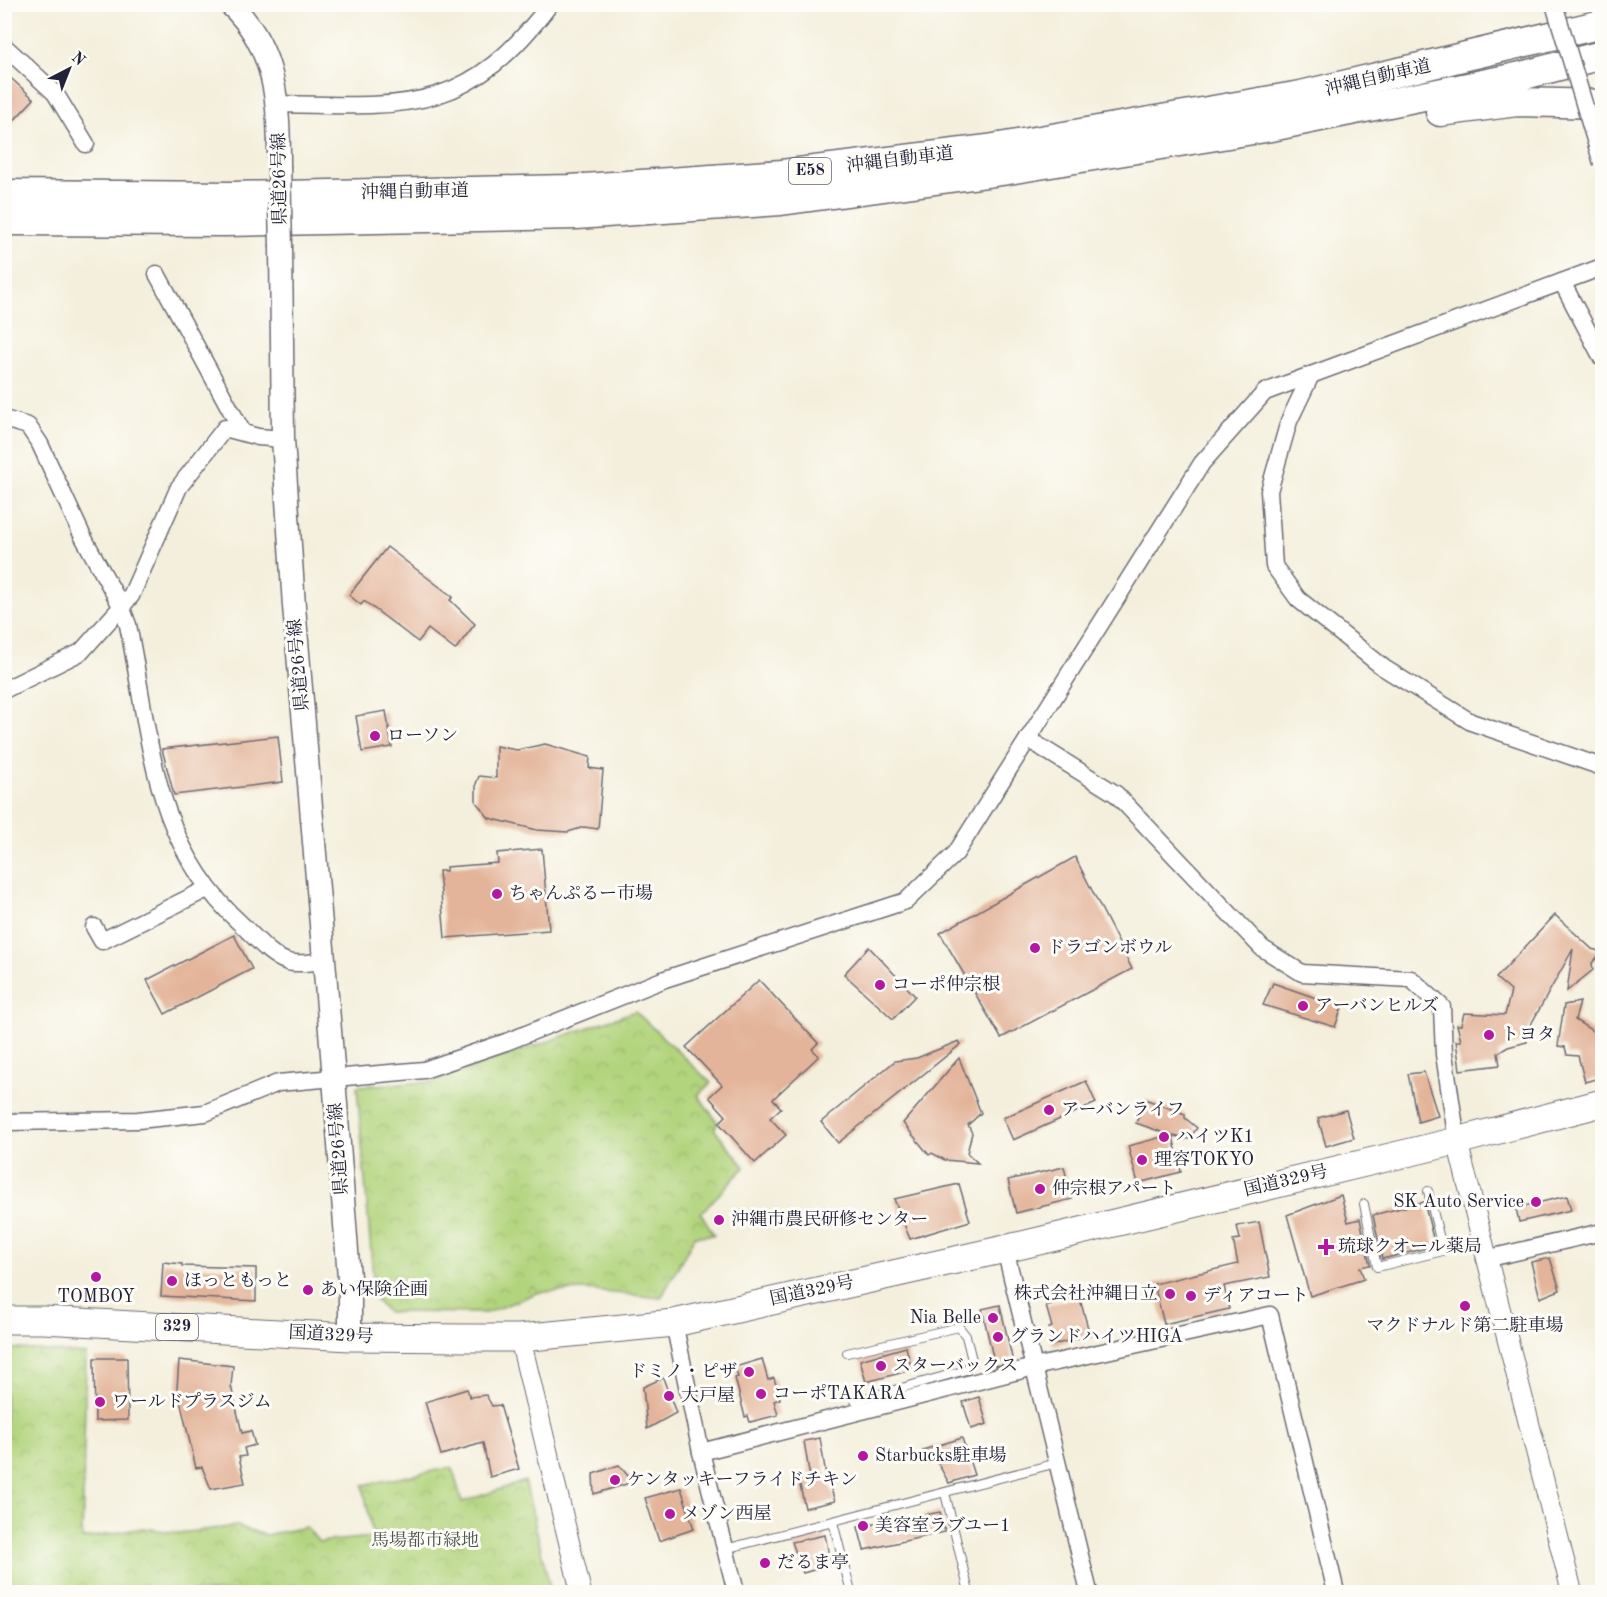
<svg xmlns="http://www.w3.org/2000/svg" width="1607" height="1597" font-family="'Old Standard TT','Noto Serif JP',serif">
  <style>
    .park { fill: url(#park-crowns); stroke: #6a7b5c; stroke-width: 1.5 }
    .building { fill: #e3b499 }
    .lines { fill: none; stroke-linecap: round; stroke-linejoin: round }
    .service-casing { stroke: #6c6a73; stroke-width: 10 }
    .minor-casing { stroke: #6c6a73; stroke-width: 19 }
    .tertiary-casing { stroke: #6c6a73; stroke-width: 22 }
    .secondary-casing { stroke: #6c6a73; stroke-width: 25 }
    .trunk-casing { stroke: #6c6a73; stroke-width: 29 }
    .motorway-casing { stroke: #6c6a73; stroke-width: 31 }
    .service { stroke: #fff; stroke-width: 8 }
    .minor { stroke: #fff; stroke-width: 16 }
    .tertiary { stroke: #fff; stroke-width: 20 }
    .secondary { stroke: #fff; stroke-width: 22 }
    .trunk { stroke: #fff; stroke-width: 27 }
    .motorway { stroke: #fff; stroke-width: 28 }
    .minor-bridge-casing { stroke: #6c6a73; stroke-width: 19; stroke-linecap: butt }
    .secondary-bridge-casing { stroke: #6c6a73; stroke-width: 25; stroke-linecap: butt }
    .minor-bridge { stroke: #fff; stroke-width: 16 }
    .secondary-bridge { stroke: #fff; stroke-width: 22 }
    .poi-dot { fill: #b5179e; stroke: #fdfcf7; stroke-width: 2 }
    .labels { text-anchor: middle; dominant-baseline: central; stroke-width: 6; stroke-linejoin: round; paint-order: stroke }
    .shield { fill: #fdfcf7; stroke: #646373; stroke-width: 1.5 }
    .shield-label { font-size: 16px; font-weight: bold; fill: #22223b }
    .street-label { font-size: 18px; fill: #22223b; stroke: #fdfcf7 }
    .poi-label { font-size: 18px; fill: #22223b; stroke: #fdfcf7; text-anchor: start }
    .park-label { font-size: 18px; fill: #4d574f; stroke: #fdfcf7 }
  </style>
  <defs>
    <pattern id="park-crowns" width="20" height="18" patternUnits="userSpaceOnUse" patternTransform="scale(1.5)"><rect width="20" height="18" fill="#b2d47d"/><path d="M2 6a3 3 0 1 1 6 0M12 15a3 3 0 1 1 6 0" fill="none" stroke="#99b66d"/></pattern>
  </defs>
  <rect width="100%" height="100%" fill="#fdfcf7"/>
  <filter id="ink" filterUnits="userSpaceOnUse"><feTurbulence type="fractalNoise" baseFrequency=".0167" numOctaves="2"/><feDisplacementMap in="SourceGraphic" scale="12" xChannelSelector="R" yChannelSelector="G"/><feConvolveMatrix kernelMatrix="1 2 1 2 8 2 1 2 1" color-interpolation-filters="sRGB"/></filter>
  <filter id="wash" filterUnits="userSpaceOnUse"><feTurbulence type="fractalNoise" baseFrequency=".008" numOctaves="4" result="noise"/><feDisplacementMap in="SourceGraphic" scale="24" xChannelSelector="R" yChannelSelector="G"/><feGaussianBlur stdDeviation="1.35" result="paint"/><feColorMatrix in="noise" values="0 0 0 0 0 0 0 0 0 0 0 0 0 0 0 0 0 1.4 0 .05"/><feComposite in="paint" operator="in"/></filter>
  <g filter="url(#wash)">
    <rect width="100%" height="100%" fill="#f4efdc"/>
    <g class="park">
      <path d="M635,1011L711,1083L698,1095L718,1123L714,1129L745,1167L701,1213L714,1235L695,1236L661,1298L585,1290L540,1292L486,1313L387,1312L375,1300L357,1086L431,1082Z"/>
      <path d="M5,1348L86,1354L82,1539L143,1528L179,1533L237,1526L265,1535L306,1527L319,1542L373,1537L363,1485L452,1467L462,1502L525,1481L551,1592H5Z"/>
    </g>
    <g id="blocks">
      <g class="building">
        <path d="M4,72L34,99L4,131Z"/>
        <path d="M387,547L453,597L450,600L475,624L455,650L428,629L418,642L364,601L361,605L349,595Z"/>
        <path d="M386,711L392,747L362,752L356,716Z"/>
        <path d="M278,736L283,782L174,795L162,749Z"/>
        <path d="M545,744L590,757L589,768L603,770L598,829L584,827L568,832L537,830L489,818L476,802V784L479,776L496,778V746L517,750Z"/>
        <path d="M542,849L549,930L445,938L439,871H446V867L498,863L497,853Z"/>
        <path d="M1075,857L1132,969L1001,1038L940,933Z"/>
        <path d="M1555,915L1592,949L1602,952L1592,963L1593,970L1567,991L1573,949L1525,1035L1527,1042L1508,1047L1498,1053L1500,1065L1460,1070L1456,1041H1461L1457,1025H1461L1464,1013L1505,1015L1511,991L1496,978Z"/>
        <path d="M234,935L252,969L165,1014L147,980Z"/>
        <path d="M869,947L915,996L893,1019L844,974Z"/>
        <path d="M759,980L818,1043L812,1049L819,1056L773,1099L781,1108L770,1118L786,1135L755,1163L719,1123L726,1116L709,1097L722,1085L686,1047Z"/>
        <path d="M1273,983L1342,1007L1335,1027L1263,1005Z"/>
        <path d="M1580,1002L1575,1020L1602,1037V1077L1585,1082L1578,1056L1567,1055L1565,1047L1558,1046L1564,1005Z"/>
        <path d="M959,1041L961,1044L838,1143L821,1122L895,1061L917,1058Z"/>
        <path d="M959,1058L981,1113L968,1125L972,1133L967,1153L978,1163L945,1160L932,1153L929,1155L903,1123Z"/>
        <path d="M1424,1072L1438,1116L1418,1122L1408,1074Z"/>
        <path d="M1086,1081L1096,1103L1013,1140L1003,1118Z"/>
        <path d="M1145,1099L1185,1114V1118L1197,1128L1189,1139L1173,1136L1181,1172L1138,1183L1128,1146L1170,1135L1136,1123Z"/>
        <path d="M1346,1110L1354,1138L1326,1146L1318,1118Z"/>
        <path d="M1064,1167L1072,1199L1016,1213L1008,1180Z"/>
        <path d="M959,1184L970,1221L910,1239L894,1199Z"/>
        <path d="M1341,1195L1348,1222L1360,1219L1370,1265L1360,1267L1364,1279L1310,1296L1287,1215Z"/>
        <path d="M1567,1196L1571,1210L1519,1222L1516,1208Z"/>
        <path d="M1424,1202L1435,1246L1382,1259L1373,1215Z"/>
        <path d="M1259,1222L1270,1277L1224,1286L1229,1309L1164,1324L1154,1284L1238,1264L1233,1240L1240,1239L1237,1226Z"/>
        <path d="M1550,1258L1560,1290L1540,1298L1531,1262Z"/>
        <path d="M163,1262L182,1264V1266L256,1268V1301L161,1296Z"/>
        <path d="M1079,1296L1090,1335L1053,1345L1049,1328L1052,1327L1046,1306Z"/>
        <path d="M1000,1305L1013,1362L995,1366L982,1309Z"/>
        <path d="M906,1347L912,1370L866,1382L860,1360Z"/>
        <path d="M94,1358H127L128,1420L95,1421Z"/>
        <path d="M762,1359L768,1380L774,1378L780,1399L774,1401L778,1415L750,1422L748,1416L745,1417L735,1378L738,1377L735,1367Z"/>
        <path d="M179,1360L233,1366L231,1386L242,1433L251,1431L255,1445L244,1448L246,1456L239,1457L245,1483L211,1489L202,1467L196,1468L177,1388Z"/>
        <path d="M663,1378L676,1413L647,1429L643,1387Z"/>
        <path d="M467,1389L470,1397L486,1395L492,1406L500,1405L519,1469L490,1477L483,1443L441,1455L425,1402Z"/>
        <path d="M979,1397L987,1424L971,1429L963,1402Z"/>
        <path d="M820,1438L826,1475L835,1501L805,1508L799,1481L810,1478L804,1441Z"/>
        <path d="M962,1438L974,1475L949,1483L936,1460L928,1463L923,1450Z"/>
        <path d="M619,1465L633,1482L594,1494L593,1474Z"/>
        <path d="M681,1488L694,1529L659,1541L645,1498Z"/>
        <path d="M940,1512L945,1532L864,1550L858,1527Z"/>
        <path d="M825,1535L831,1565L803,1573L792,1542Z"/>
      </g>
    </g>
  </g>
  <g filter="url(#ink)">
    <use href="#blocks" fill-opacity="0" stroke="#6c6a73" stroke-width="1.5"/>
    <g class="lines">
      <g class="service-casing">
        <g id="service">
          <path d="M1364,1204L1377,1267L1443,1251L1428,1191"/>
          <path d="M847,1353L959,1327L966,1336L972,1360L966,1370L855,1401"/>
          <path d="M945,1493L969,1592"/>
          <path d="M833,1522L851,1592"/>
          <path d="M725,1549L1057,1463"/>
        </g>
      </g>
      <g class="minor-casing">
        <g id="minor">
          <path d="M4,46L55,93L86,144"/>
          <path d="M279,104C406,107 467,115 550,4"/>
          <path d="M157,274L242,431"/>
          <path d="M1562,282L1602,358"/>
          <path d="M1311,375L1289,421L1269,491L1274,566L1298,599L1384,668L1471,722L1602,767"/>
          <path d="M4,419L28,426L40,444L82,535L121,606L128,625C151,737 151,842 242,925C255,937 270,956 288,962C298,965 314,962 325,961"/>
          <path d="M4,690L81,652L131,596L179,487L225,428L258,437L283,439"/>
          <path d="M1028,739L1116,794L1262,948L1302,973L1411,979L1442,1007L1444,1054L1457,1141"/>
          <path d="M94,927L102,941L207,889"/>
          <path d="M4,1122L138,1120L205,1113L278,1083L424,1070L506,1042L665,979L906,901L956,853L1202,463L1265,392L1602,267"/>
          <path d="M1005,1249L1089,1592"/>
          <path d="M1485,1259L1602,1232"/>
          <path d="M674,1323L701,1452L736,1592"/>
          <path d="M701,1452L1034,1367L1270,1315L1336,1592"/>
        </g>
      </g>
      <g class="tertiary-casing">
        <g id="tertiary">
          <path d="M1457,1141L1572,1592"/>
          <path d="M520,1338L581,1592"/>
        </g>
      </g>
      <g class="secondary-casing">
        <g id="secondary">
          <path d="M230,4C277,48 279,105 279,165"/>
          <path d="M281,247L283,439L294,606L334,1078L350,1291V1337"/>
        </g>
      </g>
      <g class="trunk-casing">
        <path id="trunk" d="M4,1320H43L350,1337L471,1338H520L674,1323L1005,1249L1457,1141L1602,1103"/>
      </g>
      <g class="motorway-casing">
        <g id="motorway">
          <path d="M1440,112L1517,102L1602,104"/>
          <path d="M4,194L233,196L570,189L782,174L988,149L1301,95L1602,24"/>
          <path d="M4,221L225,222L576,215L781,201L1002,171L1271,127L1517,77L1602,55"/>
        </g>
      </g>
      <use href="#service" class="service"/>
      <use href="#minor" class="minor"/>
      <use href="#tertiary" class="tertiary"/>
      <use href="#secondary" class="secondary"/>
      <use href="#trunk" class="trunk"/>
      <use href="#motorway" class="motorway"/>
      <g class="minor-bridge-casing">
        <path id="minor-bridge" d="M1554,4L1602,163"/>
      </g>
      <g class="secondary-bridge-casing">
        <path id="secondary-bridge" d="M279,165L281,247"/>
      </g>
      <use href="#minor-bridge" class="minor-bridge"/>
      <use href="#secondary-bridge" class="secondary-bridge"/>
    </g>
  </g>
  <g class="poi-dot">
    <circle cx="375" cy="736" r="6"/>
    <circle cx="497" cy="894" r="6"/>
    <circle cx="1035" cy="948" r="6"/>
    <circle cx="880" cy="985" r="6"/>
    <circle cx="1303" cy="1006" r="6"/>
    <circle cx="1489" cy="1035" r="6"/>
    <circle cx="1049" cy="1110" r="6"/>
    <circle cx="1164" cy="1137" r="6"/>
    <circle cx="1142" cy="1160" r="6"/>
    <circle cx="1040" cy="1189" r="6"/>
    <circle cx="1536" cy="1202" r="6"/>
    <circle cx="719" cy="1220" r="6"/>
    <path d="M1323 1238h6v6h6v6h-6v6h-6v-6h-6v-6h6z"/>
    <circle cx="96" cy="1277" r="6"/>
    <circle cx="172" cy="1281" r="6"/>
    <circle cx="308" cy="1290" r="6"/>
    <circle cx="1170" cy="1294" r="6"/>
    <circle cx="1191" cy="1296" r="6"/>
    <circle cx="1465" cy="1306" r="6"/>
    <circle cx="993" cy="1318" r="6"/>
    <circle cx="998" cy="1337" r="6"/>
    <circle cx="881" cy="1366" r="6"/>
    <circle cx="749" cy="1372" r="6"/>
    <circle cx="761" cy="1394" r="6"/>
    <circle cx="669" cy="1396" r="6"/>
    <circle cx="100" cy="1402" r="6"/>
    <circle cx="863" cy="1456" r="6"/>
    <circle cx="615" cy="1480" r="6"/>
    <circle cx="670" cy="1514" r="6"/>
    <circle cx="863" cy="1526" r="6"/>
    <circle cx="765" cy="1563" r="6"/>
  </g>
  <g class="labels">
    <g class="shield">
      <rect x="789" y="158" width="42" height="26" rx="4.5"/>
      <rect x="156" y="1314" width="42" height="26" rx="4.5"/>
    </g>
    <g class="shield-label">
      <text x="810" y="171">E58</text>
      <text x="177" y="1327">329</text>
    </g>
    <g class="street-label">
      <text transform="translate(1378 78) rotate(-13)">沖縄自動車道</text>
      <text transform="translate(900 160) rotate(-7)">沖縄自動車道</text>
      <text transform="translate(280 179) rotate(-91)">県道26号線</text>
      <text transform="translate(415 192) rotate(-1)">沖縄自動車道</text>
      <text transform="translate(299 665) rotate(-95)">県道26号線</text>
      <text transform="translate(339 1149) rotate(-94)">県道26号線</text>
      <text transform="translate(1286 1181) rotate(-13)">国道329号</text>
      <text transform="translate(812 1291) rotate(-12)">国道329号</text>
      <text transform="translate(331 1335) rotate(3)">国道329号</text>
    </g>
    <g class="poi-label">
      <text x="387" y="736">ローソン</text>
      <text x="509" y="894">ちゃんぷるー市場</text>
      <text x="1047" y="948">ドラゴンボウル</text>
      <text x="892" y="985">コーポ仲宗根</text>
      <text x="1315" y="1006">アーバンヒルズ</text>
      <text x="1501" y="1035">トヨタ</text>
      <text x="1061" y="1110">アーバンライフ</text>
      <text x="1176" y="1137">ハイツK1</text>
      <text x="1154" y="1160">理容TOKYO</text>
      <text x="1052" y="1189">仲宗根アパート</text>
      <text x="1524" y="1202" text-anchor="end">SK Auto Service</text>
      <text x="731" y="1220">沖縄市農民研修センター</text>
      <text x="1338" y="1247">琉球クオール薬局</text>
      <text x="184" y="1281">ほっともっと</text>
      <text x="320" y="1290">あい保険企画</text>
      <text x="1158" y="1294" text-anchor="end">株式会社沖縄日立</text>
      <text x="1203" y="1296">ディアコート</text>
      <text x="96" y="1297" text-anchor="middle">TOMBOY</text>
      <text x="981" y="1318" text-anchor="end">Nia Belle</text>
      <text x="1465" y="1326" text-anchor="middle">マクドナルド第二駐車場</text>
      <text x="1010" y="1337">グランドハイツHIGA</text>
      <text x="893" y="1366">スターバックス</text>
      <text x="737" y="1372" text-anchor="end">ドミノ・ピザ</text>
      <text x="773" y="1394">コーポTAKARA</text>
      <text x="681" y="1396">大戸屋</text>
      <text x="112" y="1402">ワールドプラスジム</text>
      <text x="875" y="1456">Starbucks駐車場</text>
      <text x="627" y="1480">ケンタッキーフライドチキン</text>
      <text x="682" y="1514">メゾン西屋</text>
      <text x="875" y="1526">美容室ラブユー1</text>
      <text x="777" y="1563">だるま亭</text>
    </g>
    <g class="park-label">
      <text x="425" y="1541">馬場都市緑地</text>
    </g>
  </g>
  <rect width="1607" height="1597" fill="none" stroke="#fdfcf7" stroke-width="24"/>
  <g transform="translate(69 69) rotate(42)" stroke="#fdfcf7" stroke-width="4.5" paint-order="stroke">
  <path d="M0-4.5L10 22L0 15L-10 22Z" fill="#22223b"/>
  <text y="-9" font-size="16" font-weight="bold" text-anchor="middle" fill="#22223b">N</text>
  </g>
</svg>
